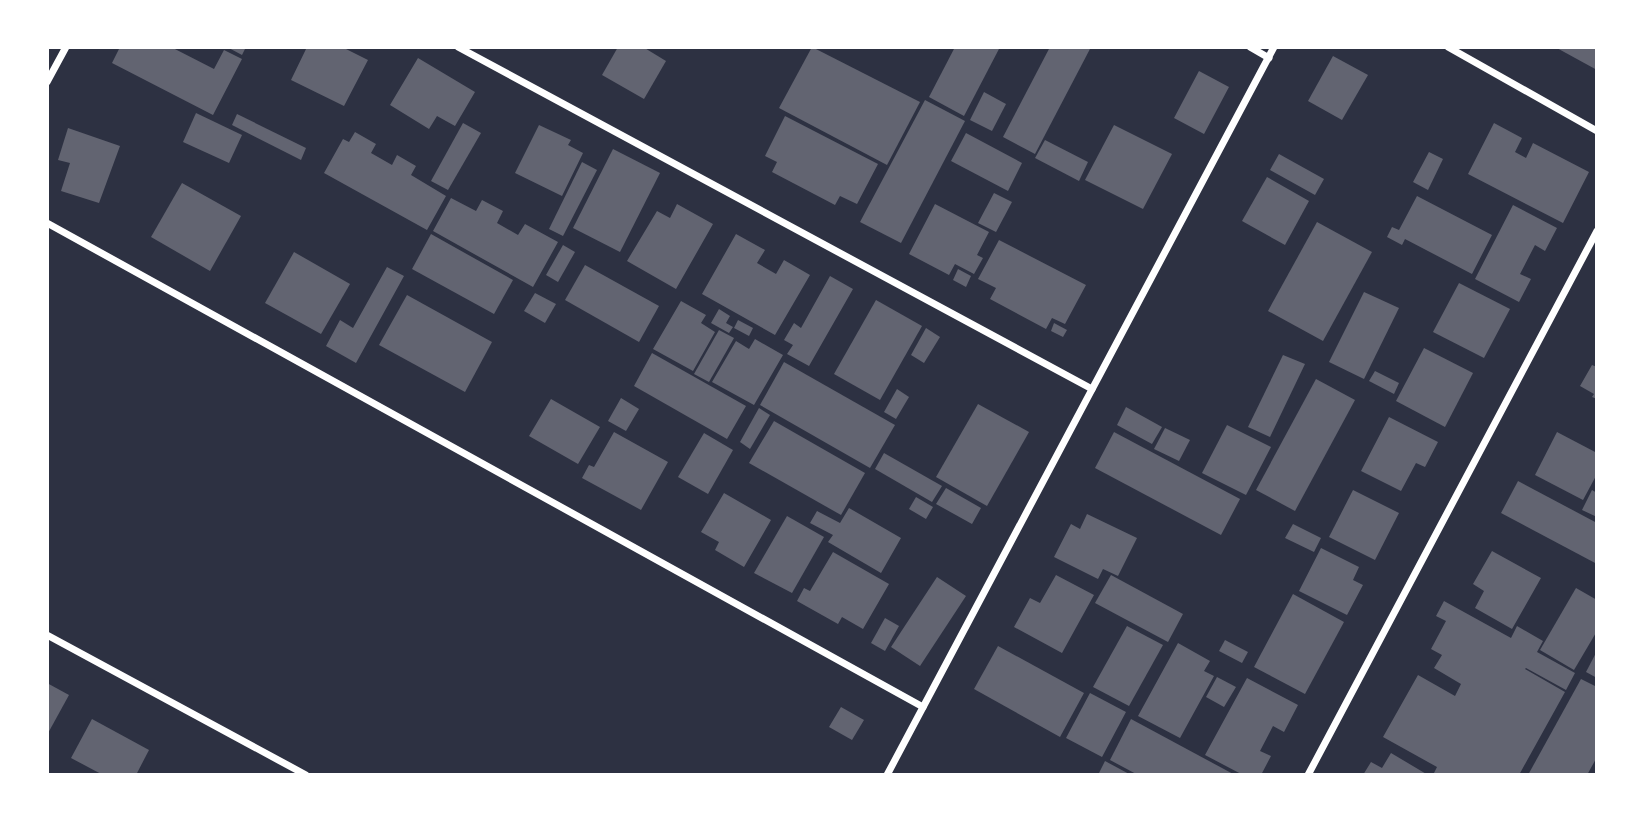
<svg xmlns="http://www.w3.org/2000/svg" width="1644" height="822" font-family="'Alegreya Sans',sans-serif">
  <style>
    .building { fill: #626471 }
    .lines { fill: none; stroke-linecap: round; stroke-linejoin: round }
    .minor { stroke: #fff; stroke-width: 7 }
  </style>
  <rect width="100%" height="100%" fill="#2d3142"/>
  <g class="building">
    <path d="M120,47H171L214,69L224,50L242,59L213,115L112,63Z"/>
    <path d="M227,47H246L242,55Z"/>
    <path d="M307,47H347L346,49L368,60L344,106L291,80Z"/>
    <path d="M618,47H643L666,61L644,99L602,75Z"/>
    <path d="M812,47L920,102L887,165L779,108Z"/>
    <path d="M955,47H1000L964,116L929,97Z"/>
    <path d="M1050,47H1091L1035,154L1003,137Z"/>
    <path d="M1555,47H1597V70Z"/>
    <path d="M1333,56L1368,75L1342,120L1308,101Z"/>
    <path d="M418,58L475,92L455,126L437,116L429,129L390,105Z"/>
    <path d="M1199,71L1229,87L1204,134L1174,118Z"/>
    <path d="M984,92L1006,104L992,131L970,120Z"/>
    <path d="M925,100L965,121L901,243L860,222Z"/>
    <path d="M196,113L242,135L229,163L183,142Z"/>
    <path d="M237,114L306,148L301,160L232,125Z"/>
    <path d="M785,116L878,164L857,204L840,196L835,205L772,172L777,162L765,156Z"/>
    <path d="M463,123L481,133L448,190L431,181Z"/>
    <path d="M1494,123L1522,138L1515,152L1526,158L1533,143L1589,172L1563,223L1468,174Z"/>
    <path d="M539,125L571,140L568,145L583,153L562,196L515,173Z"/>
    <path d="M1114,125L1172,154L1143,209L1085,180Z"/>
    <path d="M68,128L120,146L99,203L61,191L70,163L58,160Z"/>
    <path d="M355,132L376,144L371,153L392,165L397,155L416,166L411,175L446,196L427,230L324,173L343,139L349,142Z"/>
    <path d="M966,133L1022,163L1008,191L951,161Z"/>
    <path d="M1045,140L1088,162L1079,181L1035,158Z"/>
    <path d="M613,149L660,173L620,252L573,228Z"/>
    <path d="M1429,152L1443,159L1428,190L1413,182Z"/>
    <path d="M1279,154L1324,179L1315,195L1270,170Z"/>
    <path d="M582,162L597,170L563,236L549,229Z"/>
    <path d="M1267,177L1309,201L1285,245L1242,221Z"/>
    <path d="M182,183L241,216L210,271L151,237Z"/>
    <path d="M994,193L1012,202L996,232L978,223Z"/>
    <path d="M1417,196L1492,235L1472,274L1405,239L1402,245L1387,237L1392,227L1399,230Z"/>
    <path d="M451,198L476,211L482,200L503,211L497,223L518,235L525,224L558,242L533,287L433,231Z"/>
    <path d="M677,204L713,224L676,289L627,261L657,211L670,218Z"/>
    <path d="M935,204L989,232L977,255L983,258L974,274L955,264L949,275L909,254Z"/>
    <path d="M1513,205L1557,228L1545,251L1535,245L1520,274L1531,279L1519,302L1475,279Z"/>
    <path d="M1317,222L1372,252L1323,341L1268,311Z"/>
    <path d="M431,234L513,280L494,314L412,269Z"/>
    <path d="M736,234L765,250L757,263L776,274L784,260L810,275L775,335L702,294Z"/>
    <path d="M999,240L1086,285L1065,324L1052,318L1046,329L990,299L996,288L978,279Z"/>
    <path d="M563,245L575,252L558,282L546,275Z"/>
    <path d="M294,252L350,284L321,334L265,303Z"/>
    <path d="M585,265L659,306L639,342L565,300Z"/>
    <path d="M387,267L404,276L356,363L326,346L340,320L353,328Z"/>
    <path d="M958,269L971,276L966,287L953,280Z"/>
    <path d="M830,276L853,289L809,366L787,354L793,345L784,340L794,323L801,328Z"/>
    <path d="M1459,283L1510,309L1484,358L1433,332Z"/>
    <path d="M1364,292L1399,308L1364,379L1329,362Z"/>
    <path d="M535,293L556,304L545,323L524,311Z"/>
    <path d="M407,295L492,342L465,392L379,345Z"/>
    <path d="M876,300L922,326L880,400L834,374Z"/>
    <path d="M681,301L706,315L701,323L715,332L693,371L653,349Z"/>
    <path d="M719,309L730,316L726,323L733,327L729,333L711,323Z"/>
    <path d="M738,320L753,328L749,336L734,328Z"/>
    <path d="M1054,323L1067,330L1063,337L1051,331Z"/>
    <path d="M926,328L940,337L924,363L911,355Z"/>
    <path d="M719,330L734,338L709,382L694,374Z"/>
    <path d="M755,339L783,355L754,405L712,382L736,341L749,349Z"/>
    <path d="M1424,348L1473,373L1445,427L1396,401Z"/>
    <path d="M652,353L746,406L727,439L634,386Z"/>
    <path d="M1283,355L1305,364L1270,437L1248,427Z"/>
    <path d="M784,362L895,425L870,468L760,405Z"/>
    <path d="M1592,365L1597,367V399L1592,397L1594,394L1580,386Z"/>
    <path d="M1375,371L1399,383L1394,394L1369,381Z"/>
    <path d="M1316,379L1355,400L1295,511L1256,490Z"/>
    <path d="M897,389L909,397L896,419L884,412Z"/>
    <path d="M621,398L639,409L626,431L608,421Z"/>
    <path d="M551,399L600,427L578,464L529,436Z"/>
    <path d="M978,404L1029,432L987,506L936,477Z"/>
    <path d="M1126,407L1162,427L1152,444L1117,425Z"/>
    <path d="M759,408L770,415L750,449L740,442Z"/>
    <path d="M1389,417L1438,442L1425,467L1416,463L1401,491L1361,471Z"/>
    <path d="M774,421L865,473L841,515L749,463Z"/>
    <path d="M1227,425L1271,447L1246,495L1202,473Z"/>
    <path d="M1165,428L1190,440L1179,461L1154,449Z"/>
    <path d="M614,432L668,462L641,510L582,478L589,465L594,467Z"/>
    <path d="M1114,432L1240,499L1221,535L1095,468Z"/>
    <path d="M1557,432L1597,453V474L1583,500L1535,475Z"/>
    <path d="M704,433L733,450L708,494L678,477Z"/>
    <path d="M884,453L942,486L932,502L875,469Z"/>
    <path d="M1518,481L1597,523V564L1501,513Z"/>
    <path d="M946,488L981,508L972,524L936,504Z"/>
    <path d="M1353,490L1399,513L1375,560L1329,537Z"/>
    <path d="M1592,490L1597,493V517L1582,510Z"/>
    <path d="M724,493L771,520L744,567L715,550L719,542L701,532Z"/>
    <path d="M916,497L933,507L926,519L909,509Z"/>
    <path d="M849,508L901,538L881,573L828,542L833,535L810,523L817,511L840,523Z"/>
    <path d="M1087,514L1137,538L1118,576L1103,569L1098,579L1054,557L1071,524L1080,529Z"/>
    <path d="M787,516L824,537L792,593L754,573Z"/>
    <path d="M1293,524L1321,538L1314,552L1285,538Z"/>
    <path d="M1321,548L1359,567L1353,580L1363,585L1347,615L1299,591Z"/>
    <path d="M1492,551L1541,578L1512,629L1475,608L1484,591L1473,584Z"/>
    <path d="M833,552L889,584L863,629L842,617L838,624L797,601L804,588L810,591Z"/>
    <path d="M1056,575L1094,595L1062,653L1014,627L1030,598L1040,603Z"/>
    <path d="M1111,575L1183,614L1168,642L1095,603Z"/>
    <path d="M937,577L966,596L920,666L891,647Z"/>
    <path d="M1576,588L1597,600V631L1574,670L1540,650Z"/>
    <path d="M1293,594L1344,622L1305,694L1254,667Z"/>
    <path d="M1444,601L1511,638L1517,626L1543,641L1537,652L1575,673L1566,690L1526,668L1525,669L1565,692L1519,775H1433L1437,767L1383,737L1418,675L1455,696L1461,684L1434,668L1442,655L1431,649L1446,621L1436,616Z"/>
    <path d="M885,618L899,626L885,651L871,643Z"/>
    <path d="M1127,626L1163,645L1129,706L1093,687Z"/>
    <path d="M1225,640L1248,652L1242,663L1219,651Z"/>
    <path d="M1178,643L1210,661L1204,671L1214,676L1180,738L1138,716Z"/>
    <path d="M998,646L1084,693L1060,737L974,689Z"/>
    <path d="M1597,651V678L1586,672Z"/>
    <path d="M1217,677L1236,687L1224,707L1206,697Z"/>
    <path d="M1247,678L1298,705L1284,732L1273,726L1260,751L1271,756L1261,775H1243L1205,755Z"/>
    <path d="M1581,679L1597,687V757L1587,775H1528Z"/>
    <path d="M47,683L69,695L47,735Z"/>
    <path d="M1090,693L1126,712L1102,757L1066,738Z"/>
    <path d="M841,707L864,720L852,740L829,727Z"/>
    <path d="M92,719L149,750L136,775H103L71,758Z"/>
    <path d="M1131,719L1235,775H1138L1110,760Z"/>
    <path d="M1391,753L1428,775H1363L1371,762L1382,768Z"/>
    <path d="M1105,761L1131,775H1098Z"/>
  </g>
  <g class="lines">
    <g class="minor">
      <path d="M458,47L1092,389"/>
      <path d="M1250,47L1269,58"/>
      <path d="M1448,47L1597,131"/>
      <path d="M47,82L66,47"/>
      <path d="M47,223L923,707"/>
      <path d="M47,635L306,775"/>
      <path d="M887,775L1274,47"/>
      <path d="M1308,775L1597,231"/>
    </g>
  </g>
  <rect width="1644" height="822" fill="none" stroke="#ffffff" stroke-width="98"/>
</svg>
